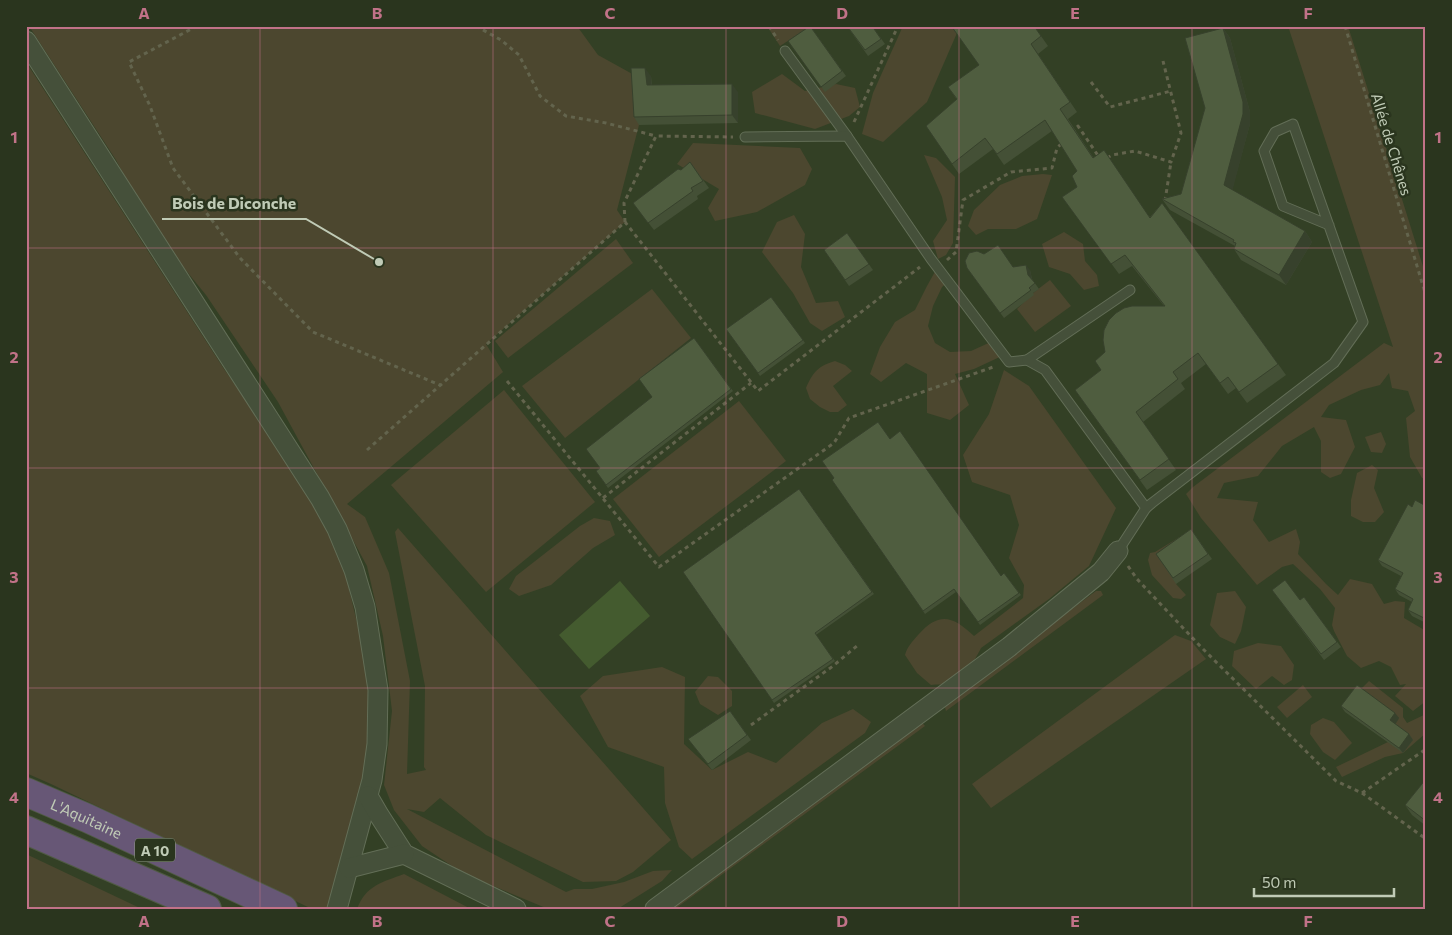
<svg xmlns="http://www.w3.org/2000/svg" width="1452" height="935" font-family="Commissioner,sans-serif">
  <style>
    .green { fill: #4c472f }
    .water { fill: #445b2f }
    .lines { fill: none; stroke-linecap: round; stroke-linejoin: round }
    .service-casing { stroke: #636e57; stroke-width: 11 }
    .minor-casing { stroke: #636e57; stroke-width: 21 }
    .motorway-casing { stroke: #505b44; stroke-width: 30 }
    .path { stroke: #63644d; stroke-width: 3; stroke-dasharray: 4 4; stroke-linecap: butt }
    .service { stroke: #45503a; stroke-width: 9 }
    .minor { stroke: #45503a; stroke-width: 19 }
    .motorway { stroke: #675776; stroke-width: 28 }
    .wall { fill: #445036 }
    .shaded-wall { fill: #37412c }
    .building { fill: #4f5d3f; stroke: #37412c }
    .grid { fill: none; stroke: #c17288; stroke-width: 1; stroke-opacity: 0.55 }
    .labels { text-anchor: middle; dominant-baseline: central; stroke-width: 5; stroke-linejoin: round; paint-order: stroke }
    .shield { fill: #2a351e; stroke: #939e88; stroke-width: 1 }
    .shield-label { font-size: 14px; font-weight: bold; fill: #c0cbb6 }
    .street-label { font-size: 15px; fill: #c0cbb6; stroke: #2a351e }
    .leader { fill: none; stroke: #c0cbb6; stroke-width: 2 }
    .callout-dot { fill: #c0cbb6; stroke: #2a351e; stroke-width: 2 }
    .callout-label { font-size: 16px; text-anchor: middle; font-weight: bold; fill: #c0cbb6; stroke: #2a351e; stroke-width: 5; stroke-linejoin: round; paint-order: stroke }
    .neatline { fill: none; stroke: #c17288; stroke-width: 2 }
    .grid-label { font-size: 16px; text-anchor: middle; font-weight: bold; fill: #c17288 }
  </style>
  <rect width="100%" height="100%" fill="#334025"/>
  <g class="green">
    <path d="M29,26H577L598,55L636,76L639,125L617,210L625,222L486,344L503,372L347,504L365,517L389,573L410,681L407,774L426,770L424,767L425,686L395,532L398,528L671,840L633,872L616,881L583,882L486,835L440,798L424,812L407,809L566,892L574,889H592L624,882L653,871L672,870L662,881L619,908L549,909L541,906L464,874L422,846L394,810L384,785L392,711L383,636L367,566L278,402L206,295L152,229L116,160Z"/>
    <path d="M767,26H811L780,46Z"/>
    <path d="M903,26H960L927,102L883,142L862,134L873,93Z"/>
    <path d="M1288,26H1348L1426,276V479L1422,478L1410,457L1406,418L1415,411L1408,391L1392,388L1389,373L1380,385L1361,390L1329,405L1321,417L1346,420L1355,447L1341,474L1330,478L1321,472V441L1314,427L1282,446L1258,476L1224,483L1217,498L1258,502L1253,520L1269,542L1296,529L1300,542L1298,554L1326,584L1338,595L1350,579L1372,584L1384,604L1395,601L1405,602L1404,618L1426,631V701L1413,711L1395,696L1406,684L1400,685L1391,667L1379,661L1361,668L1347,656L1334,631L1332,625L1335,608L1320,589L1293,564L1282,567L1257,585L1201,518L1186,494L1193,487L1384,343L1393,347Z"/>
    <path d="M26,62L224,369L304,484L339,547L371,681L367,771L345,854L327,909L310,908L51,784L26,773Z"/>
    <path d="M782,74L805,91L836,84L855,88L860,107L849,116L815,129L755,113L752,92Z"/>
    <path d="M693,143L800,148L812,169L805,185L757,212L715,221L708,208L719,189L677,164Z"/>
    <path d="M924,155L936,158L955,177L953,243L946,255L938,259L933,241L947,220L942,197Z"/>
    <path d="M1043,174L1052,175L1037,219L1016,229H988L976,235L968,226L974,210L1000,185L1022,176Z"/>
    <path d="M794,215L805,234L801,267L816,303L838,301L845,317L822,331L810,323L793,293L762,252L777,222Z"/>
    <path d="M1064,232L1083,244L1085,261L1097,275L1099,286L1084,290L1070,274L1049,267L1042,244Z"/>
    <path d="M616,239L633,263L508,358L495,341Z"/>
    <path d="M937,268L948,282L942,287L933,306L928,326L935,343L950,352L971,351L993,341L1004,355L974,369L955,374L969,405L950,420L927,413V374L906,363L881,382L870,374L880,347L895,322L915,310L927,286Z"/>
    <path d="M1050,280L1071,306L1035,332L1017,309L1033,293Z"/>
    <path d="M652,289L691,338L565,438L522,386Z"/>
    <path d="M835,361L845,365L852,371L833,386L847,405L838,412H830L820,407L810,399L806,388C813,372 818,366 835,361Z"/>
    <path d="M1004,370L1029,386L1116,508L1089,566L1049,599L981,648C974,662 964,679 947,684C943,685 936,684 931,685L917,673L905,655C907,647 912,642 918,635C939,611 953,616 974,636L1023,598L1024,585L1009,558L1019,525L1010,495L972,482L963,455L989,414Z"/>
    <path d="M504,390L595,502L486,592L391,485Z"/>
    <path d="M739,401L786,461L659,557L613,499Z"/>
    <path d="M1381,432L1386,444L1382,453L1371,452L1365,437Z"/>
    <path d="M1372,465L1378,470L1374,488L1384,512L1375,522H1363L1351,516V500L1357,473Z"/>
    <path d="M594,518L610,521L615,535L593,548L551,585L519,596L509,589L516,576L580,526Z"/>
    <path d="M1191,530L1176,584L1186,595L1181,599L1173,598L1152,575L1148,560L1150,553L1155,552Z"/>
    <path d="M1096,591H1101L1103,595L946,711L944,704Z"/>
    <path d="M1235,591L1246,607L1241,631L1235,644L1220,637L1210,625L1217,593Z"/>
    <path d="M1175,635L1191,641L1206,659L991,808L972,784Z"/>
    <path d="M1258,643L1281,646L1294,665L1292,680L1284,685L1272,676L1256,689L1232,666L1234,651Z"/>
    <path d="M662,667L685,677L684,744L712,770L748,752L776,763L822,723L853,709L871,722L865,733L692,859L679,847L665,803L664,767L608,747L580,696L603,676Z"/>
    <path d="M708,676L718,677L732,691V706L718,715L700,704L695,692Z"/>
    <path d="M1369,681L1403,708V717L1407,723L1426,714V733L1403,753L1385,757L1342,777L1336,767L1388,742L1394,726L1399,718L1360,690Z"/>
    <path d="M1303,685L1312,697L1287,718L1277,707Z"/>
    <path d="M1323,718L1334,722L1352,743L1335,760L1323,752L1310,734L1311,725Z"/>
    <path d="M919,719L925,726L675,909H659Z"/>
    <path d="M26,854L142,909H26Z"/>
    <path d="M404,874L471,909H357C366,885 383,882 404,874Z"/>
  </g>
  <path class="water" d="M620,581L650,616L589,669L559,635Z"/>
  <g class="lines">
    <g class="service-casing">
      <g id="service">
        <path d="M785,51L847,136"/>
        <path d="M745,137L847,136L931,259L1009,362L1027,360"/>
        <path d="M1146,508L1152,503L1334,363L1363,322L1293,124L1275,132L1264,151L1283,206L1329,225"/>
        <path d="M1118,551L1146,508L1045,370L1027,360L1130,290"/>
      </g>
    </g>
    <g class="minor-casing">
      <g id="minor">
        <path d="M26,41L320,498L337,529L354,570L365,607L378,690L377,744L372,780L337,909"/>
        <path d="M368,796L379,815L404,854L516,909"/>
        <path d="M349,868L404,854"/>
        <path d="M655,909L1009,647L1101,572L1118,551"/>
      </g>
    </g>
    <g class="motorway-casing">
      <g id="motorway">
        <path id="s1" d="M26,792L87,818L283,909"/>
        <path d="M26,830L207,909"/>
      </g>
    </g>
    <g class="path">
      <path d="M197,26L129,62L150,106L173,168L240,258L313,332L440,385"/>
      <path d="M476,26L501,40L519,55L540,96L566,116L606,123L656,136"/>
      <path d="M769,26L778,40"/>
      <path d="M1345,26L1426,296"/>
      <path d="M1091,82L1110,107L1171,91"/>
      <path d="M854,122L898,26"/>
      <path d="M1072,133L1078,126L1099,157"/>
      <path d="M1107,158L1112,155L1135,151L1171,162L1181,133L1163,61"/>
      <path d="M1165,201L1171,162"/>
      <path d="M625,222L624,203L656,136L733,137"/>
      <path d="M947,260L956,252L963,200L1011,172L1052,168L1057,148L1062,143"/>
      <path d="M507,381L659,567L834,443L849,418L996,366"/>
      <path d="M367,450L625,222L758,391L920,267"/>
      <path d="M603,498L751,383"/>
      <path d="M1128,566L1137,579L1201,647L1336,781L1362,793L1426,839"/>
      <path d="M751,725L833,666L858,645"/>
      <path d="M1362,793L1426,749"/>
    </g>
    <use href="#service" class="service"/>
    <use href="#minor" class="minor"/>
    <use href="#motorway" class="motorway"/>
  </g>
  <g class="wall">
    <path d="M810,26L846,76L825,92L788,41Z"/>
    <path d="M847,26H872L885,44L868,56Z"/>
    <path d="M1034,26L1048,46L1038,54L1077,112L1068,119L1093,157L1150,217L1162,203L1286,375L1247,403L1236,388L1228,394L1206,364L1181,383L1185,389L1143,422L1176,470L1147,490L1075,390L1101,370L1164,306L1132,266L1119,274L1062,197L1077,187V171L1052,131L1004,165L993,149L959,174L952,164L957,100L948,87Z"/>
    <path d="M1223,28L1230,38L1250,112V124L1232,190L1305,231L1312,242L1286,285L1241,260L1234,249L1235,246L1170,210L1162,199L1181,194L1205,108Z"/>
    <path d="M651,76L652,85L738,92V123L639,125L634,117Z"/>
    <path d="M690,162L709,188L697,196L698,199L654,230L633,203L681,170Z"/>
    <path d="M847,233L873,270L849,286L824,250Z"/>
    <path d="M967,268L1030,270L1032,279L1039,289L1033,293L1034,295L1004,318Z"/>
    <path d="M726,329L803,340L805,343L760,376Z"/>
    <path d="M694,338L733,391L608,488L596,471L600,468Z"/>
    <path d="M890,439L1001,576L1004,573L1021,595L980,625L956,592L925,614L832,480Z"/>
    <path d="M799,489L874,594L816,635L835,661L774,703L683,572Z"/>
    <path d="M1426,506V623L1412,616L1408,610L1412,602L1399,595L1395,589L1401,576L1382,566L1378,560L1412,507Z"/>
    <path d="M1191,529L1212,559L1176,584L1156,554Z"/>
    <path d="M1272,590L1300,600L1304,597L1341,647L1324,660Z"/>
    <path d="M1341,706L1399,718L1395,724L1409,734L1413,740L1403,753L1345,712Z"/>
    <path d="M730,711L751,740L712,770L692,744Z"/>
    <path d="M1426,779V826L1412,815L1405,805Z"/>
  </g>
  <g class="shaded-wall">
    <path d="M1223,28L1230,38L1250,112V124L1231,196L1224,185Z"/>
    <path d="M645,68L651,76L652,93L647,85Z"/>
    <path d="M732,84L738,92V123L732,115Z"/>
    <path d="M1305,231L1312,242L1286,285L1279,275Z"/>
    <path d="M1026,265L1030,270L1032,280L1028,275Z"/>
    <path d="M1395,713L1399,718L1394,726L1390,720Z"/>
    <path d="M1409,734L1413,740L1403,753L1399,748Z"/>
  </g>
  <g class="building">
    <path d="M810,26L842,71L821,87L788,41Z"/>
    <path d="M847,26H872L881,39L865,50Z"/>
    <path d="M952,26H1034L1041,36L1031,44L1070,102L1060,109L1093,158L1104,150L1150,218L1162,203L1278,364L1239,392L1228,377L1220,383L1198,353L1173,372L1178,379L1136,412L1169,459L1140,480L1075,390L1101,370L1095,361L1105,352L1103,340L1104,330L1109,320L1116,313L1124,308L1132,306H1165L1125,255L1111,264L1062,197L1077,187L1072,176L1077,171L1045,120L997,154L985,138L952,164L926,126L957,99L948,87L979,65L952,27Z"/>
    <path d="M1223,28L1243,102V114L1224,185L1305,231L1279,275L1234,249L1236,243L1233,242L1234,240L1162,199L1181,194L1205,108L1185,38Z"/>
    <path d="M631,68H645L647,85L732,84V115L634,117Z"/>
    <path d="M690,162L703,181L691,188L693,191L648,223L633,203L678,169L681,170Z"/>
    <path d="M847,233L869,264L845,280L824,250Z"/>
    <path d="M998,245L1013,267L1026,265L1028,275L1035,283L1029,288L1031,290L1000,313L967,268L965,261L969,253L977,251L984,254Z"/>
    <path d="M771,297L803,340L758,373L726,329Z"/>
    <path d="M694,338L731,389L606,485L596,471L600,468L586,449L652,397L639,379Z"/>
    <path d="M878,422L890,439L900,431L1001,576L1004,573L1019,593L978,622L954,589L923,611L832,480L834,478L822,461Z"/>
    <path d="M799,489L872,592L815,633L833,659L772,700L683,572Z"/>
    <path d="M1415,500L1426,506V619L1408,610L1413,599L1395,589L1403,573L1378,560L1408,504L1412,507Z"/>
    <path d="M1191,529L1208,554L1173,578L1156,554Z"/>
    <path d="M1285,580L1300,600L1304,597L1337,642L1321,654L1272,590Z"/>
    <path d="M1357,685L1395,713L1390,720L1409,734L1399,748L1341,706Z"/>
    <path d="M730,711L747,735L708,764L688,739Z"/>
    <path d="M1426,779V821L1405,805Z"/>
  </g>
  <path class="grid" d="M260,26V909M493,26V909M726,26V909M959,26V909M1192,26V909M26,248H1426M26,468H1426M26,688H1426"/>
  <g class="labels">
    <rect class="shield" x="135" y="838.5" width="40" height="23" rx="4"/>
    <g class="shield-label">
      <text x="155" y="850">A 10</text>
    </g>
    <g class="street-label">
      <text transform="translate(1392 144) rotate(73)">Allée de Chênes</text>
      <text stroke="none"><textPath href="#s1" startOffset="66">L'Aquitaine</textPath></text>
    </g>
  </g>
  <path class="leader" d="M379 262L306 219H162"/>
  <circle class="callout-dot" cx="379" cy="262" r="5"/>
  <g class="callout-label">
    <text x="234" y="209">Bois de Diconche</text>
  </g>
  <rect width="1452" height="935" fill="none" stroke="#2a351e" stroke-width="55"/>
  <path d="M1254 888v8h140v-8" fill="none" stroke="#c0cbb6" stroke-width="2.5"/>
  <text x="1262" y="888" font-size="15" fill="#c0cbb6" stroke="#2a351e" stroke-width="4" paint-order="stroke">50 m</text>
  <rect x="28" y="28" width="1396" height="880" class="neatline"/>
  <g class="grid-label">
    <text x="144" y="19">A</text>
    <text x="377" y="19">B</text>
    <text x="610" y="19">C</text>
    <text x="842" y="19">D</text>
    <text x="1075" y="19">E</text>
    <text x="1308" y="19">F</text>
    <text x="14" y="143">1</text>
    <text x="1438" y="143">1</text>
    <text x="14" y="363">2</text>
    <text x="1438" y="363">2</text>
    <text x="14" y="583">3</text>
    <text x="1438" y="583">3</text>
    <text x="14" y="803">4</text>
    <text x="1438" y="803">4</text>
    <text x="144" y="927">A</text>
    <text x="377" y="927">B</text>
    <text x="610" y="927">C</text>
    <text x="842" y="927">D</text>
    <text x="1075" y="927">E</text>
    <text x="1308" y="927">F</text>
  </g>
</svg>
